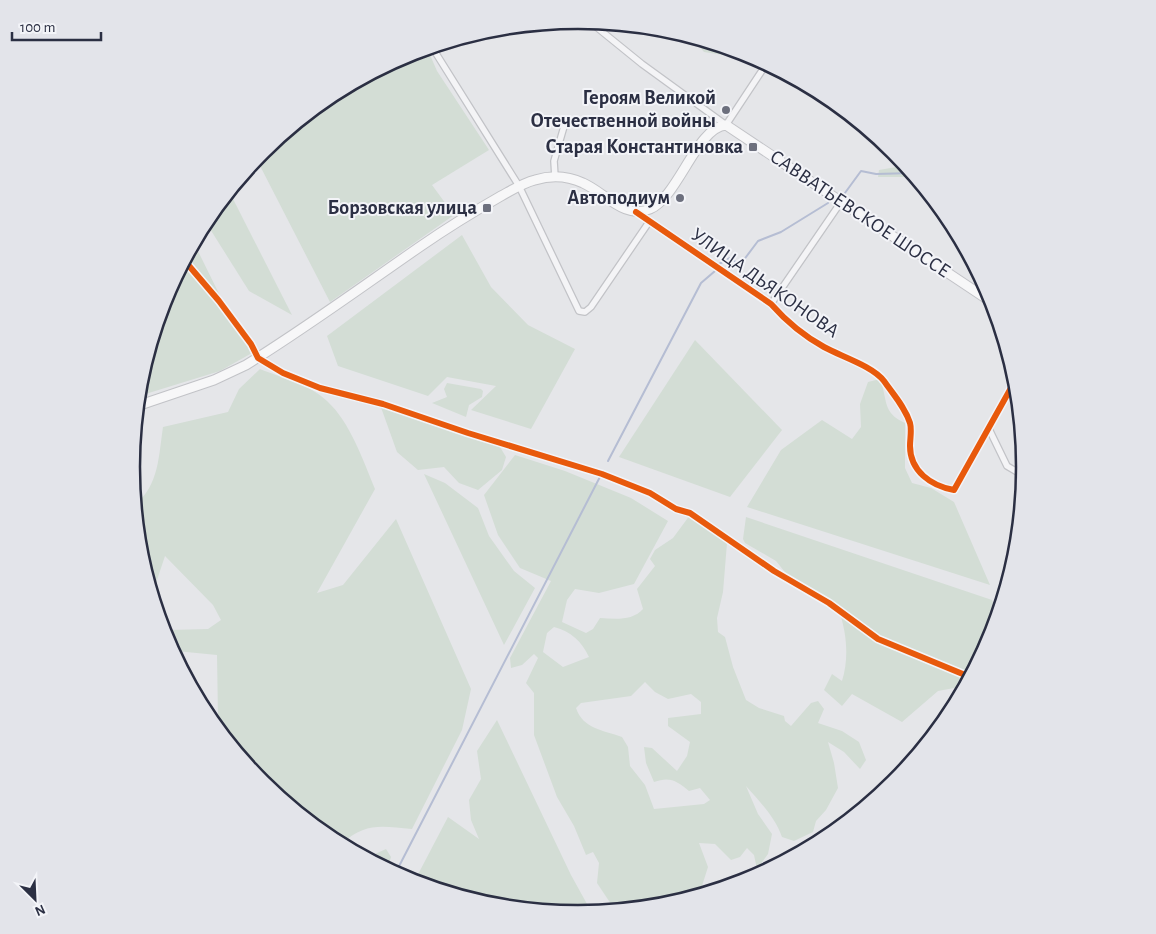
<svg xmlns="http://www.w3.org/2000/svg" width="1156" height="934" font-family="'Alegreya Sans',sans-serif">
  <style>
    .green { fill: #d3ddd5; fill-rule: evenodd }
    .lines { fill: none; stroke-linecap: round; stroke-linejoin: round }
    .stream { stroke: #b5bdd3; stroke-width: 2 }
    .street-casing { stroke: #c2c3c7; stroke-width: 8 }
    .primary-casing { stroke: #c2c3c7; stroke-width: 11 }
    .street { stroke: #f4f4f6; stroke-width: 5.5 }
    .primary { stroke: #f7f7f8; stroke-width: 9 }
    .cycleway-casing { stroke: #f3f4f8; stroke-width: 9 }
    .cycleway { stroke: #e8590c; stroke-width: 6 }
    .poi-dot { fill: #6c6f7d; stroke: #f3f4f8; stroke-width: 2 }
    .labels { text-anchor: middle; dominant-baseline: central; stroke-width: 4; stroke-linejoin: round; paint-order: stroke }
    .poi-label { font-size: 20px; font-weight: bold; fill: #2b2f43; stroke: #f3f4f8; text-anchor: end }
    .street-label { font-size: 20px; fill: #2b2f43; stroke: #f3f4f8 }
    .rim { fill: none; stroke: #2b2f43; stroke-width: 2.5 }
  </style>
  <rect width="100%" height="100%" fill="#e5e6e9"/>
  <g class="green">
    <path d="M692,37L726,47L723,55L704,52Z"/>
    <path d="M427,48L437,71L489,150L432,185L454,215L330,302L256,158L330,95L407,54Z"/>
    <path d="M904,163L915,177H878L879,170L902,166Z"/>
    <path d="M229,191L292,315L249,291L205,221Z"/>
    <path d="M462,235L491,287L528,325L575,349L531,429L471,410L496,386L447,377L428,396L338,366L327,336Z"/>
    <path d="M194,243L230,316L252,353L220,371L139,396L140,380L165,296Z"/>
    <path d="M695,340L782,430L730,497L619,457Z"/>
    <path d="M260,369C282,378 309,384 327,401C350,422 363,460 375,489L317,593L343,585L396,519L471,689L462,730L412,829C381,826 366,822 341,844L329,838L262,783L206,714L218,717L217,655L176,651L169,630L208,629L221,620L213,605L165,556L152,595L140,554L135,504C159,487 159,453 163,427L228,412L239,389Z"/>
    <path d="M880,379C888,400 882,413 905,423V468L912,483L931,488L954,502L990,585L747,507L781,450L822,420L852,439L861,427L860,404L868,382Z"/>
    <path d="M447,383L481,389L483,391L482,397L469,405L466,417L432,403L447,397L444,389Z"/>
    <path d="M378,399L494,437L506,457L502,470L478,490L459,483L444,467L418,470L397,452Z"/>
    <path d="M515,455L565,471L631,498L668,521L634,584L599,593L575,589L567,600L562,622L586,633L593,629L600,618C616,619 632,621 643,609L637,589L655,566L650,559L655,550L673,538L690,515L727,543L723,592L717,618L718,632L725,637L733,667L746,700L759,708L784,716L785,721L791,726L811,703L818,701L824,709L818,723L842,731L859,742L866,760L860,769L844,752L828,742L834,763L838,788L826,810L816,821L813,832L794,841L782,837C775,817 760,802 746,786L758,814L772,834L768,854L757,869L754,855L747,848L740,857L731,860L715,844L699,843L708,867L701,889L673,903L656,906L657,902L652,899L637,908L615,910L597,883L599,863L593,852L586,855L574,826L557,797L534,735V693L526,683L538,658L534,654L522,665L511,668L510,658L551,581L520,568L498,535L484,495ZM554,627C572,632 581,641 589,657L563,667L543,652L547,633ZM645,682L655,692L668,699L691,694L701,702V714L668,718V726L690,742L687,756L677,771L652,748L644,747L646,763L654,782C670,776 677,781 689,791L700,788L710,800L704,804L654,809L645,785L630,766L628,747L622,737C603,730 583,729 576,708L581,703L631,696Z"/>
    <path d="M424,474L445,483L478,508L489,536L514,571L535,588L504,645Z"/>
    <path d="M746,517L992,600L998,616L991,638L965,686L938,691L902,722L852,694L842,706L824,690L832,674L842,681C849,659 847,633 839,611L801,592L776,561L745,543L743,539Z"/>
    <path d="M953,709L903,772L894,775C912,751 928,726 953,709Z"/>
    <path d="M497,720L571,875L592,913L578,914L491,905L414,882L448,817L479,839L471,820L469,800L481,779L477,751Z"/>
    <path d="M386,849L391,857L387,870L366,858Z"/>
  </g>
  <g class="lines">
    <g class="stream">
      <path d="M842,197L861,171L876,174L912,173"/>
      <path d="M719,264L730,258L740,265L758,241L781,232L828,203"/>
      <path d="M608,461L701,283L715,271"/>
      <path d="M395,874L603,471"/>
    </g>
    <g class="street-casing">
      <g id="street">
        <path d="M589,21L642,64L726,125L767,63"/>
        <path d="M432,47L519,186L579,311L585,312L591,307L649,222"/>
        <path d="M555,177L554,161L565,123"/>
        <path d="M636,212L771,304C786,321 804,336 824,347C840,356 873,366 884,381C893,394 905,407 910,423C912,430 910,438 910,446C910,471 931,486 954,490L1016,379"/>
        <path d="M771,304L841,202"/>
        <path d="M989,429L1007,466L1024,476"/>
      </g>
    </g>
    <g class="primary-casing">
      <path id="primary" d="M137,406L214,380L246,365C306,328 363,286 421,246C447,228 473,212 501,196C512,190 523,183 535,180C551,175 568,176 583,183C604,192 625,220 650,209C678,197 697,127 726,125L993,303"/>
    </g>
    <use href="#street" class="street"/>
    <use href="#primary" class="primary"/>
    <g class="cycleway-casing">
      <g id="cycleway">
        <path d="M636,212L771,304C786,321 804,336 824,347C840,356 873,366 884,381C893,394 905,407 910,423C912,430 910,438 910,446C910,471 931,486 954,490L1016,379"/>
        <path d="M184,260L219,301L251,344L258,358L283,373L320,388L383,404L468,433L602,474L650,493L676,509L690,513L774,571L829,603L878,639L970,677"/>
      </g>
    </g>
    <use href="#cycleway" class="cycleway"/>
  </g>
  <g class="poi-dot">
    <circle cx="726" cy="110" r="5"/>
    <rect x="748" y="142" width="10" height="10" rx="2.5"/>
    <circle cx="680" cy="198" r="5"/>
    <rect x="482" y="203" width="10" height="10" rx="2.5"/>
  </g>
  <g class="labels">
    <g class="poi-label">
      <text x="716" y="98">Героям Великой<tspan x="716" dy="23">Отечественной войны</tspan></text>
      <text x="743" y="147">Старая Константиновка</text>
      <text x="670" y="198">Автоподиум</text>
      <text x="477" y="208">Борзовская улица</text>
    </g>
    <g class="street-label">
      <text transform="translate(860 214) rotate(34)">САВВАТЬЕВСКОЕ ШОССЕ</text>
      <text transform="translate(765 283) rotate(35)">УЛИЦА ДЬЯКОНОВА</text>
    </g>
  </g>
  <path d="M0 0H1156V934H0ZM140 467a438 438 0 1 1 876 0a438 438 0 1 1-876 0Z" fill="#e3e4ea" fill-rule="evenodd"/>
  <path class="rim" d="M140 467a438 438 0 1 1 876 0a438 438 0 1 1-876 0Z"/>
  <g transform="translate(35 899) rotate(156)" stroke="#f3f4f8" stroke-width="4" paint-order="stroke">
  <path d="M0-4L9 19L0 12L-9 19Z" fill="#2b2f43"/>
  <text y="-8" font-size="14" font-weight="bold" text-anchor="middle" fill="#2b2f43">N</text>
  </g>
  <path d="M12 32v8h89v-8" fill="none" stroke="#2b2f43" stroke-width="2.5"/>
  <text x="20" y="32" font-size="15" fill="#2b2f43" stroke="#f3f4f8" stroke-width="4" paint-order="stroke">100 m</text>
</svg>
